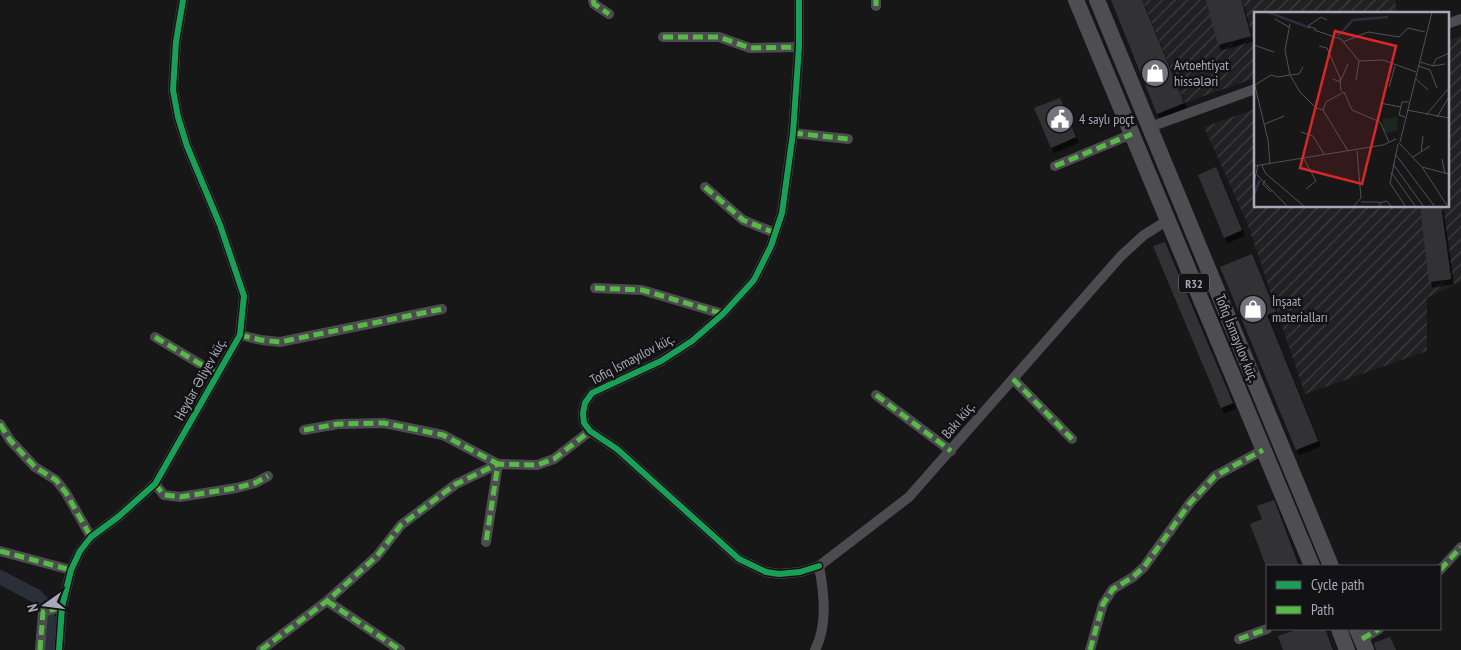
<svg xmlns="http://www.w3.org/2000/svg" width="1461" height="650" font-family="'PT Sans Narrow',sans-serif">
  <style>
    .industrial { fill: url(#industrial-furrows) }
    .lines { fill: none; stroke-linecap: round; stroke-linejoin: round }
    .canal { stroke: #2a2f39; stroke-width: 14 }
    .building { fill: #333335; filter: url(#shadow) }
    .minor { stroke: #4b4b50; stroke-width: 10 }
    .primary { stroke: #4e4d52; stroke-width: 16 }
    .quiet { stroke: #58b947; stroke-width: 5; stroke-dasharray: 10 5; stroke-linecap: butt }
    .cycleway-casing { stroke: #121113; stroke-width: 9 }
    .cycleway { stroke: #1a9f57; stroke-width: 6 }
    .labels { text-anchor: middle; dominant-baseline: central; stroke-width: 5; stroke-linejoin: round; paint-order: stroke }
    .shield { fill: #121113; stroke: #7b7b86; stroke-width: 1 }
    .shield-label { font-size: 12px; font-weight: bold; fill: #a8a8b8 }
    .poi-label { font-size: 14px; fill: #a8a8b8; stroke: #121113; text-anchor: start }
    .street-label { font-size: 14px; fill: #a8a8b8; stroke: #121113 }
    .inset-river { fill: none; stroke: #2a2f39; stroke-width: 2.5 }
    .inset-road { fill: none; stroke: #515157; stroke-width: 1 }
    .view { fill: #d62828; fill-opacity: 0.15; stroke: #d62828; stroke-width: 2.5 }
    .inset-edge { fill: none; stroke: #a8a8b8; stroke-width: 2.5 }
  </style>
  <defs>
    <pattern id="industrial-furrows" width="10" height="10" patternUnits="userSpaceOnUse" patternTransform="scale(1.25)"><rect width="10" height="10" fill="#212123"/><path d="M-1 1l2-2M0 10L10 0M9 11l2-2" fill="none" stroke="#3e3e41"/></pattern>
    <filter id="shadow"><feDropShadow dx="3" dy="5.5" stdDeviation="0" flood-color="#0009"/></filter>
  </defs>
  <rect width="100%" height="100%" fill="#171717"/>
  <g class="industrial">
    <path d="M1142,0H1395L1397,14H1255V78L1184,103Z"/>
    <path d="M1461,36V281L1427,298V351L1305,394L1248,225L1204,127L1255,109V206H1447V41Z"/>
  </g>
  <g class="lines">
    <g class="canal">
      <path d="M0,577L36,596L44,604"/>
      <path d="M47,650L49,619"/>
    </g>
  </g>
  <g class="building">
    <path d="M1111,0H1142L1184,103L1157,114Z"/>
    <path d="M1206,0H1241L1251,36L1218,45Z"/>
    <path d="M1060,98L1076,137L1051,148L1034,108Z"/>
    <path d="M1216,167L1242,230L1224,238L1198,175Z"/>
    <path d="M1420,206H1441L1451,279L1429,282Z"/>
    <path d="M1165,242L1233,403L1221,408L1153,246Z"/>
    <path d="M1252,254L1276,312L1267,315L1318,441L1296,450L1220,267Z"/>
    <path d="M1274,500L1278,510L1299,566H1266L1250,524L1262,519L1257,506Z"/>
    <path d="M1299,629H1325L1333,650H1283L1278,636Z"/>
    <path d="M1390,637L1396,650H1376L1374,643Z"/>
  </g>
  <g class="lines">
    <g class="minor">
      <path d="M593,0L594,4L609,14"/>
      <path d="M799,0V47L793,133L782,213L771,246L754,280L723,314L692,341L661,361L592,393L585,403L583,413L584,423L590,431L617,449L739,559L766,572L779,574L800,572L819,566"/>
      <path d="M876,6V0"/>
      <path d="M1447,24L1461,19"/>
      <path d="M663,37H719L750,48L799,47"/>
      <path d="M1150,127L1255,89"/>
      <path d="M793,133L848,139"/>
      <path d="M1055,166L1132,134"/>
      <path d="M705,187L743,220L775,233"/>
      <path d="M595,288L642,290L723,314"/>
      <path d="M240,335L261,340L280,342L442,309"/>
      <path d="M155,337L217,374"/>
      <path d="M1013,379L1072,439"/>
      <path d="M876,395L951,451"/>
      <path d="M0,424L10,440L35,467L56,480L66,493L91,537"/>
      <path d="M304,430L338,424L384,423L443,435L498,464L486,542"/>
      <path d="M155,484L164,495L180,497L236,488L255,483L268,476"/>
      <path d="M0,551L71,570"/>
      <path d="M1440,570L1461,547"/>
      <path d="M327,601L400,650"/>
      <path d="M1239,639L1267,629"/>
      <path d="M1362,639L1379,629"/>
      <path d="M40,650L43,612L62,607"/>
      <path d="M59,650L62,607L71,570L80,551L91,537L118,517L155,484L240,335L244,296L220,225L187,146L178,117L173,90L176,42L183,0"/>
      <path d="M261,650L327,601L377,556L401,525L456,484L498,464L537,465L554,459L590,431"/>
      <path d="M815,650C828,625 824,592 819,566L909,497L1121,256L1144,235L1168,220"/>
      <path d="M1090,650L1103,604L1113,589L1133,577L1144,567L1190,503L1215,476L1263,450"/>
    </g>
    <g class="primary">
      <path d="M1076,0L1312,566"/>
      <path d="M1097,0L1331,566"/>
      <path d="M1339,629L1347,650"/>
      <path d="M1357,629L1366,650"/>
    </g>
    <g class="quiet">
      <path d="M593,0L594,4L609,14"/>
      <path d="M876,6V0"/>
      <path d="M663,37H719L750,48L799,47"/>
      <path d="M793,133L848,139"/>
      <path d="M1055,166L1132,134"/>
      <path d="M705,187L743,220L775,233"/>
      <path d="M595,288L642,290L723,314"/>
      <path d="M240,335L261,340L280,342L442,309"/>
      <path d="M155,337L217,374"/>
      <path d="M1013,379L1072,439"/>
      <path d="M876,395L951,451"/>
      <path d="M0,424L10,440L35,467L56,480L66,493L91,537"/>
      <path d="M304,430L338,424L384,423L443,435L498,464L486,542"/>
      <path d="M155,484L164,495L180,497L236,488L255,483L268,476"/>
      <path d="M0,551L71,570"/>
      <path d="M1440,570L1461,547"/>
      <path d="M327,601L400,650"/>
      <path d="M1239,639L1267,629"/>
      <path d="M1362,639L1379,629"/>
      <path d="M40,650L43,612L62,607"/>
      <path d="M261,650L327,601L377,556L401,525L456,484L498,464L537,465L554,459L590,431"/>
      <path d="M1090,650L1103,604L1113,589L1133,577L1144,567L1190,503L1215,476L1263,450"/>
    </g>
    <g class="cycleway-casing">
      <g id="cycleway">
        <path d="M799,0V47L793,133L782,213L771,246L754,280L723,314L692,341L661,361L592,393L585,403L583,413L584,423L590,431L617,449L739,559L766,572L779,574L800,572L819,566"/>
        <path d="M59,650L62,607L71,570L80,551L91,537L118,517L155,484L240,335L244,296L220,225L187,146L178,117L173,90L176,42L183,0"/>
      </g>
    </g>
    <use href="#cycleway" class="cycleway"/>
  </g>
  <defs>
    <g id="shop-disc" transform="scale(1.4375)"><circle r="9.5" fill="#757580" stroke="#121113"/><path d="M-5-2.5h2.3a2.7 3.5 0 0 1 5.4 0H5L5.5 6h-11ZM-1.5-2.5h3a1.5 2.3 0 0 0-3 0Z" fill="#fff"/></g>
    <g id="civic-disc" transform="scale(1.4375)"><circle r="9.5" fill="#757580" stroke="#121113"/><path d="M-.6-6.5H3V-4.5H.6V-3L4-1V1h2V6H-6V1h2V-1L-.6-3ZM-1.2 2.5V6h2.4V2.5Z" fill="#fff"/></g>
  </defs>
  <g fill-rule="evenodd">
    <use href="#shop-disc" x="1155" y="73"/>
    <use href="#civic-disc" x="1060" y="119"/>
    <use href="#shop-disc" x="1253" y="309"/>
  </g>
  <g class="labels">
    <rect class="shield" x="1179" y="273.5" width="30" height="19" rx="4"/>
    <g class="shield-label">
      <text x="1194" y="283">R32</text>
    </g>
    <g class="poi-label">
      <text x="1174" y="65">Avtoehtiyat<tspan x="1174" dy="16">hissələri</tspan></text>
      <text x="1079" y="119">4 saylı poçt</text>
      <text x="1272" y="301">İnşaat<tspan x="1272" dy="16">materialları</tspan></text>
    </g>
    <g class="street-label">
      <text transform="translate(1237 338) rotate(68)">Tofiq İsmayılov küç.</text>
      <text transform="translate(632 359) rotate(-28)">Tofiq İsmayılov küç.</text>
      <text transform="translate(200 379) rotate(-61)">Heydar Əliyev küç.</text>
      <text transform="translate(958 420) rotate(-50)">Bakı küç.</text>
    </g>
  </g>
  <g transform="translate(1254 12)">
    <rect width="195" height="195" fill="#171717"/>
    <path d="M143,105L144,118L133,121L128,117L129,107Z" fill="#1f2621"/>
    <path class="inset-river" d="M14,0L56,16M84,24L99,8L134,5M0,182L6,168"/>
    <path class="inset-road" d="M21,7L35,15M36,12L31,38L36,63L45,62L49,55M62,17L54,14L67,5L73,8M60,18L87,27L105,49L129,48L162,60M89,30L114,20L145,25L154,16L171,20M0,33L20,40M65,34L73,36L86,66L87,79M166,50L179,54L191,52M165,54L176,58L183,76M179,54L182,47L195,41M79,67L86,70L94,52M162,67L174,78M102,68L105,49M0,70L14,128L16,152M1,73L17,63L24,65L36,63L46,80L62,96L69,98L94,139M135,75L141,54M126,91L147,95M69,98L72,90L90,80L98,98L126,110L135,130M153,98L195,106M172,103L195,76M151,105L145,103L148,90H155M183,105L195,85M11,112L30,104M47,120L59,124L70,142M146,130L178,0M145,131L168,155L195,162M144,132L136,171L152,195M167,140L169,124M142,143L181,195M159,145L176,134M50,147L62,169L52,177M188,147L191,162M139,152L170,195M8,153L11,161L51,195M0,154L129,133L142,127M168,155L194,195M137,160L162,195M3,163L34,195M11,168L9,172L17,180M0,171L4,153M107,190H124L128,195M125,191L133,189L138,195M99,195L107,186L103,139"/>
    <path class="view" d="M81,19L142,34L108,172L46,156Z"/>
    <rect width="195" height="195" class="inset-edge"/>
  </g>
  <rect x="1266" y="565" width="175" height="65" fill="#121113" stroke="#4e4d55"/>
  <rect x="1276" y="581" width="25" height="8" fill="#1a9f57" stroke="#4e4d55"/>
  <text x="1311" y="590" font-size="15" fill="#a8a8b8">Cycle path</text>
  <rect x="1276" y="606" width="25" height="8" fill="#58b947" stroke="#4e4d55"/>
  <text x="1311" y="615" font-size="15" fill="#a8a8b8">Path</text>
  <g transform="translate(45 605) rotate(256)" stroke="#121113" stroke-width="4" paint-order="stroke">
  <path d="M0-4L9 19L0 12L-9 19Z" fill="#a8a8b8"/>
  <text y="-8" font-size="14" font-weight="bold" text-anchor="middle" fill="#a8a8b8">N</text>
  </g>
</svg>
